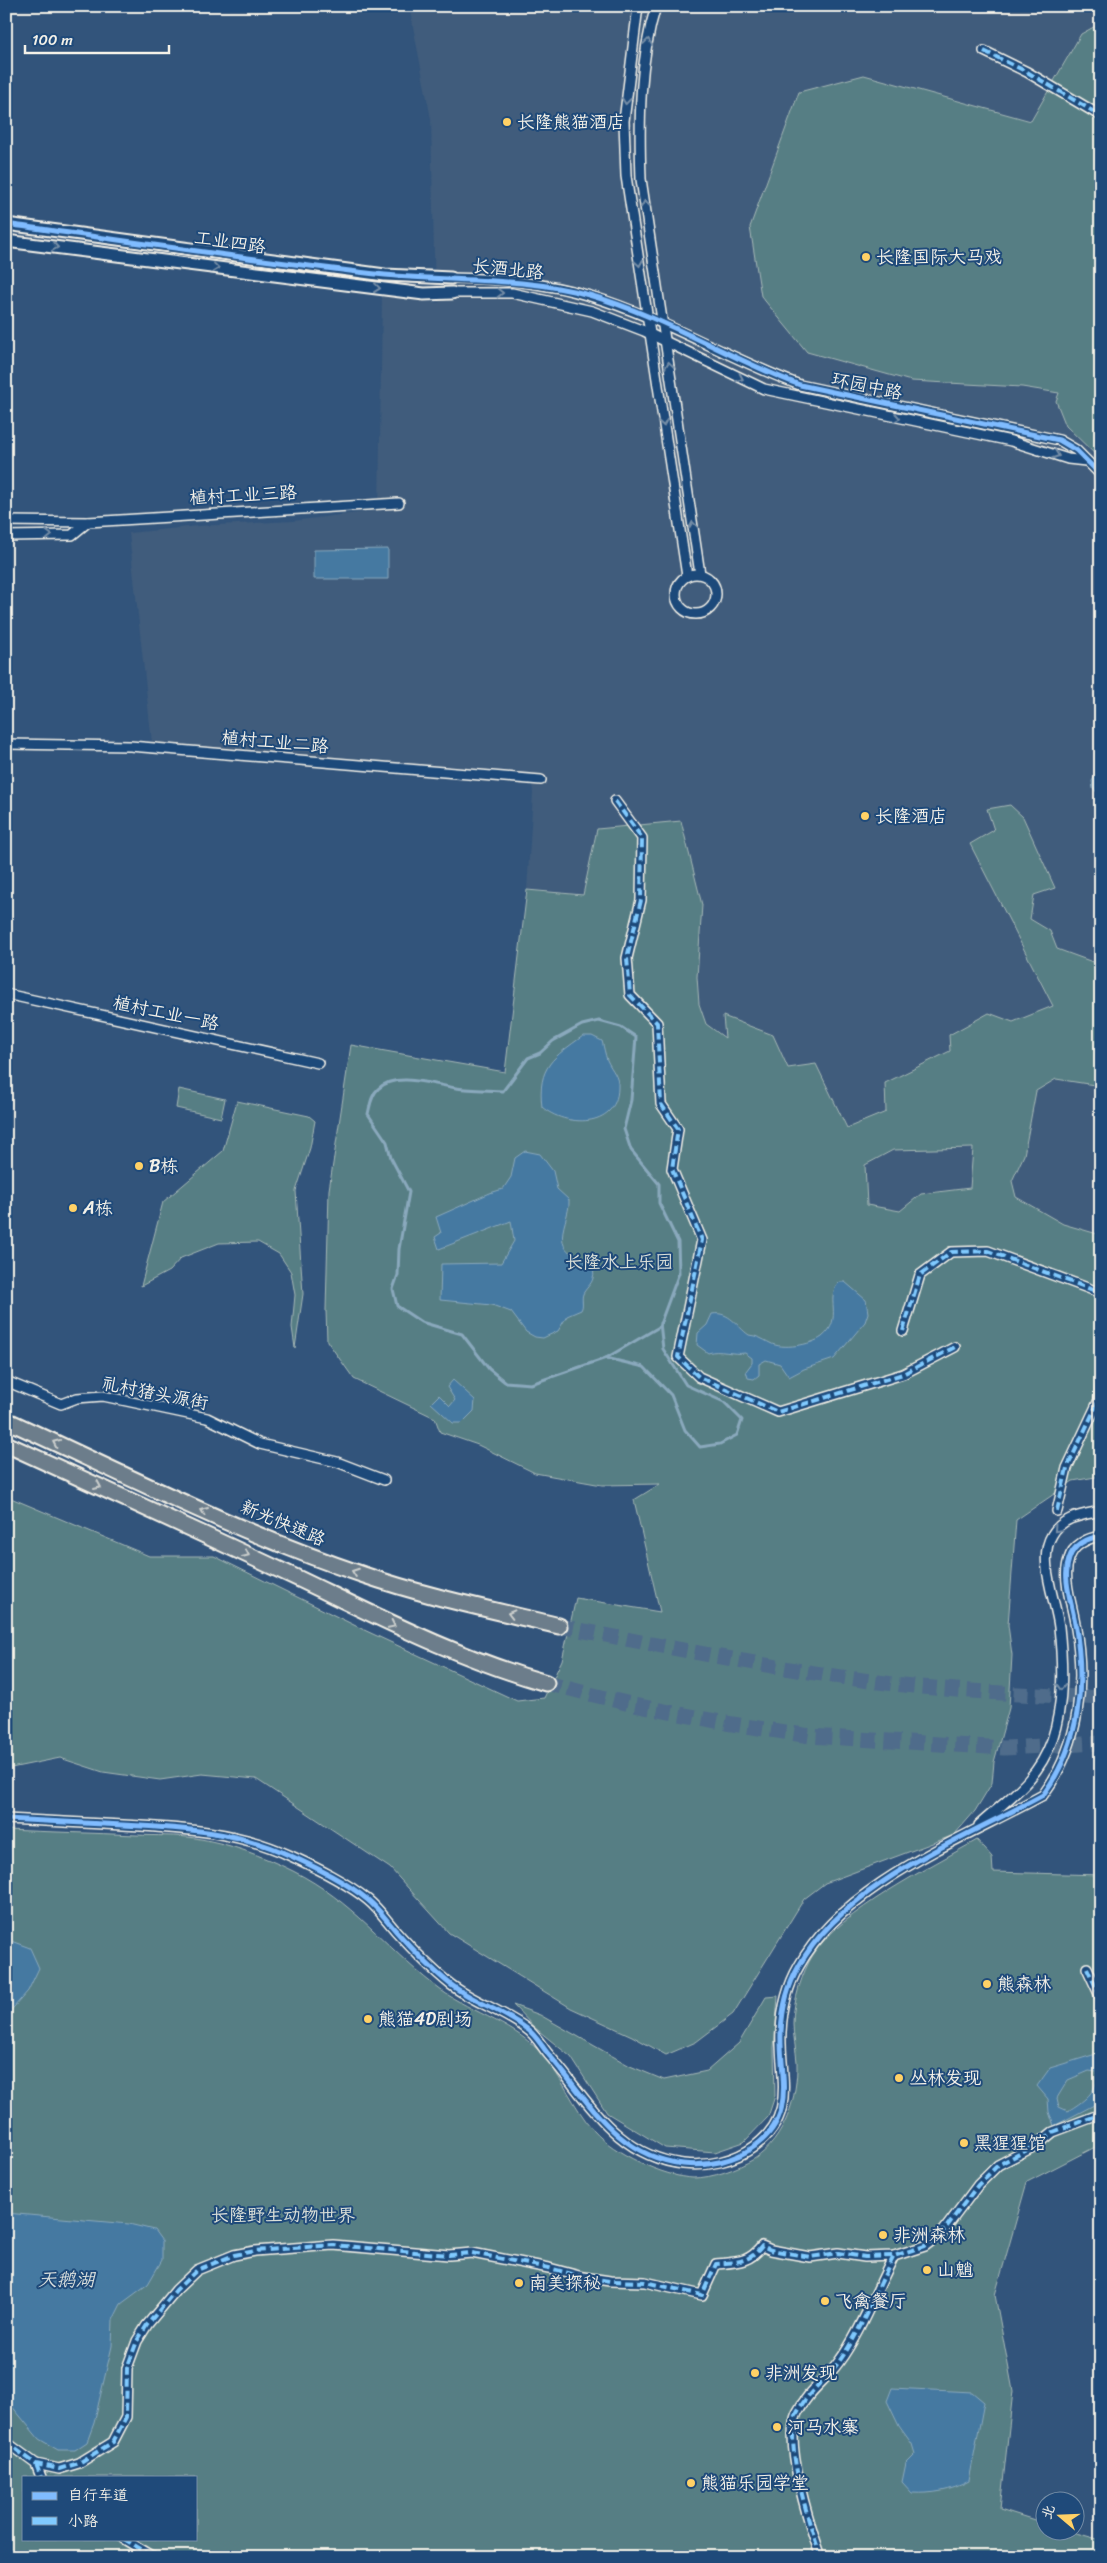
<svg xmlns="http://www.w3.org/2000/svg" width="1107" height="2563" font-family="Sriracha,'LXGW WenKai TC',sans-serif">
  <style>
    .built { fill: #3f5c7c }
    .green { fill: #577e84; stroke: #a6b8b6; fill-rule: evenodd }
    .water { fill: #4479a1; stroke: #8aa9bd; fill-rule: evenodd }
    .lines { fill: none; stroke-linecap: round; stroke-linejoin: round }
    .stream { stroke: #8aa9bd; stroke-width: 3 }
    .highway-tunnel { stroke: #4f6c8b; stroke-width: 15; stroke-dasharray: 15 8; stroke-linecap: butt }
    .street-casing { stroke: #f4f1e8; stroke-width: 12 }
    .secondary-casing { stroke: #f4f1e8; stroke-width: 15 }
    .highway-casing { stroke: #f4f1e8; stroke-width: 19 }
    .street { stroke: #1f4a7a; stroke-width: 9 }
    .secondary { stroke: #1f4a7a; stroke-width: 11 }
    .highway { stroke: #6c7d8b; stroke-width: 15 }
    .quiet { stroke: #80caff; stroke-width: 4; stroke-dasharray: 8 4; stroke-linecap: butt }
    .cycleway-casing { stroke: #1f4a7a; stroke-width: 8 }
    .cycleway { stroke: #80bcff; stroke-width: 5 }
    .oneway { stroke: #748da6 }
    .oneway2 { stroke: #cbcecc }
    .poi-dot { fill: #ffd166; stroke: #1f4a7a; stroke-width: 2 }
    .labels { text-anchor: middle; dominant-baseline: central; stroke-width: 4; stroke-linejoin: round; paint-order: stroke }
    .poi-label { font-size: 18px; fill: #f4f1e8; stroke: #1f4a7a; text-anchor: start }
    .street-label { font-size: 18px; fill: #f4f1e8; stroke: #1f4a7a }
    .park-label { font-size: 18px; fill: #dce0d9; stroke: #1f4a7a }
    .water-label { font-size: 19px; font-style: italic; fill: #dadfdd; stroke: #1f4a7a }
  </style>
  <rect width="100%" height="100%" fill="#32547b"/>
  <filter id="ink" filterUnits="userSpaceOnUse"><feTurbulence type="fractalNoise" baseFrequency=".02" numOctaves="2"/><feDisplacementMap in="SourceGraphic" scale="10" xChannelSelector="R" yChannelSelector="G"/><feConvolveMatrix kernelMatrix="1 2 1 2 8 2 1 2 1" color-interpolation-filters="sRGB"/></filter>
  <g filter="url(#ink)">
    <path class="built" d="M409,6H1101V23L1081,34L1032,121L864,75L1022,387L1089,397L1101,420V1275L886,1235L728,1040L706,1024L699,1004L697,977L702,905L597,829L583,895L527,890L533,793L531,773L152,743L129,533L198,526L293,521L379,510L382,296L440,303L435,300L431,119Z"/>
    <g class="green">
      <path d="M1101,23V460L1066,426L1056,401L1059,393L1022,387L911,381L807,352L761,296L750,227L799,92L864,75L1031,121L1081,34Z"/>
      <path d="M1010,805L1023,817L1055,888L1034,895L1030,919L1050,931L1057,949L1101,965V1086L1056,1079L1036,1091L1024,1155L1012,1181L1016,1197L1063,1224L1101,1235V1476L1073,1481L1016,1520L1008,1625L1012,1655L1009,1708L994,1762L992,1783L975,1811L954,1835L825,1883L804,1899L733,2014L696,2042L666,2055L632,2036L571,2008L449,1933L390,1868L256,1779L202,1774L160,1780L103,1772L60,1758L6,1769V1496L149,1556H214L362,1629L517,1701L544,1698L562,1660L576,1598L660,1612L634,1500L660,1484L602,1485L535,1473L478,1445L440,1432L435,1418L354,1379L327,1341L326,1310L329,1190L351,1045L505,1072L527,890L583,895L597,829L681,821L702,905L697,977L699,1004L706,1024L725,1038L723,1016L773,1035L788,1068L816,1064L847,1128L886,1112L885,1083L950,1051L949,1035L989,1013L1013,1022L1053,1006L970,844L994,830L987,809ZM973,1148L970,1188L921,1194L900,1211L867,1205L865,1165L893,1150Z"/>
      <path d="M179,1089L225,1099L221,1118L176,1108Z"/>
      <path d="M237,1101L309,1116L315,1121L310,1148L296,1191L303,1294L295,1348L292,1327L295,1295L291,1272L279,1254L258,1242L219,1243L181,1258L169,1271L141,1286L163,1202L223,1151Z"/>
      <path d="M6,1830C50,1832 93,1833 136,1835C156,1836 176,1835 195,1838C228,1843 263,1856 293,1871C353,1901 384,1946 434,1985C466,2011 510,2021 539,2051C561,2074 573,2107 594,2131C613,2153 664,2177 693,2178C713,2178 737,2169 754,2159C785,2140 798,2096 797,2062C796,2049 793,2036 793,2023C793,2002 802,1972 813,1955C839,1912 932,1866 977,1840L992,1857L993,1872L1101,1875V2144L1027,2182L995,2295L1013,2391L1000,2509L1044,2523V2530L1069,2531L1101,2540V2557H6ZM24,2477H196V2539H24Z"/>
      <path d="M778,1996L774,2048L775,2096L768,2117L744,2142L715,2152L665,2148L607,2113L571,2057L534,2027L513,2005L540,2015L630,2066L664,2080L707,2071L739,2043L766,1997Z"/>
    </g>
    <g class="water">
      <path d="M388,549V579H314V550Z"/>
      <path d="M1095,776L1101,778V795L1093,789L1092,781Z"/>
      <path d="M583,1036H592L602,1041C604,1048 605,1054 607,1060C612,1071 619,1076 618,1088C617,1129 565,1127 542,1107C537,1066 554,1057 583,1036Z"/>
      <path d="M525,1151L540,1154L553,1171L557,1189L569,1200C570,1214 560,1229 563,1242C567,1261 599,1257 593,1278C592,1284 585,1289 583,1294C581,1299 584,1305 581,1310L567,1316L558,1331L543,1338L535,1337L526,1332L511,1312L492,1305L440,1300L441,1264L501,1263L514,1241L511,1221L439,1249L435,1237L441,1233L436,1217L490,1193L503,1189L511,1177L515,1158Z"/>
      <path d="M840,1282H845L866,1300L868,1313L865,1322L834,1359L804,1369L789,1377L780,1364L766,1360L759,1364V1375L754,1379L748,1378L746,1371L752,1363V1358L745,1353C733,1355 719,1349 708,1353L697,1345L698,1333L707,1325L712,1314C730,1311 737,1327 749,1335C758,1336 762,1339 770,1343C782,1350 811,1345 822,1337C845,1319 823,1296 840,1282Z"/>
      <path d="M453,1380L475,1400L474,1411L462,1423H453L431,1403L439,1395L450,1406L455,1400L447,1387Z"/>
      <path d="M11,1941L30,1948L39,1968L28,1991L6,2016V1942Z"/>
      <path d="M1096,2054L1101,2056V2098L1094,2105L1054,2126L1049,2112L1048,2099L1037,2086L1050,2068ZM1089,2071L1097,2072C1099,2092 1082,2102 1068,2111L1059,2107L1057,2098L1068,2080Z"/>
      <path d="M6,2213L129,2224L154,2230L162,2241V2260L148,2284L121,2304L113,2320L112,2346L94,2423L87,2442L75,2450H58L39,2439L6,2399Z"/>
      <path d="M892,2388L972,2392L984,2402L969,2481C951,2491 932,2494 912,2493L902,2482L906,2463L915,2454L912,2444L899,2426L887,2401Z"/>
    </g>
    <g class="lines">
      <g class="stream">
        <path d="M599,1021L621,1027L636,1037L631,1100L624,1129L631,1150L659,1184V1203L678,1242L679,1273L659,1327L606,1358L531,1384L505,1382L489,1369L462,1334L421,1322L397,1306L393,1289L398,1275L399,1249L409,1192L391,1158L387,1142L368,1114C370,1106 371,1095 378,1089C395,1071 435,1085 456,1088C472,1090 488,1090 503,1091L528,1058L540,1053L553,1041L582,1025Z"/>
        <path d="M606,1358L644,1367L671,1395L685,1430L700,1447L720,1444L737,1435L742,1420L724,1402L686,1385L663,1349L660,1323"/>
      </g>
      <g class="highway-tunnel">
        <path d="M559,1626C657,1645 756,1665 856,1679C937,1691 1019,1694 1101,1698"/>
        <path d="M546,1683L634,1705L726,1723L810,1736L1004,1748L1101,1743"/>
      </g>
      <g class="street-casing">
        <g id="street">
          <path d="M638,6L624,121L626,176L687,576"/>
          <path d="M656,6C639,61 639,122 641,179L700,574"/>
          <path d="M984,51L1027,72L1101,116"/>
          <path d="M451,278C498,279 545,282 590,296C664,318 729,359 800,385L1059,440L1076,450L1101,475"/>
          <path d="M452,293H512L592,311L644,331L764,389L1011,441L1068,459L1086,461"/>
          <path d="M6,521L88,522L399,503"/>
          <path d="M6,536L72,535L88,522"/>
          <circle cx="696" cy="594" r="20"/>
          <path d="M6,744L130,746L541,780"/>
          <path d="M615,801L642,838L641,900L627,958L630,995L657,1023L661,1104L678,1129L672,1169L702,1240L678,1357L699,1377L778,1412L903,1374L955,1347"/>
          <path d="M6,994L318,1063"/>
          <path d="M903,1331L920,1275L951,1252L988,1251L1101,1293"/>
          <path d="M6,1381L61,1404L77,1398L103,1396L207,1418L260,1444L337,1462L384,1480"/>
          <path d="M1057,1511L1067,1468L1099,1400L1101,1382"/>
          <path d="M6,1819C45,1821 84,1823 123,1825C181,1828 238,1831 291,1856C317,1868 346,1882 368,1900C379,1909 387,1921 396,1931C413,1950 430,1968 450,1984C473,2002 506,2012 527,2029C536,2035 542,2047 549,2055C589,2101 616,2156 683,2164C707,2167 735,2161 755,2146C798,2114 779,2075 781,2032C782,2010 788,1985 799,1966C845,1883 963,1839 1043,1795C1080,1745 1086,1683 1075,1623C1072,1604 1062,1578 1069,1559C1073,1545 1087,1538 1101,1536"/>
          <path d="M979,1825C1009,1798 1038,1780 1052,1740C1064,1704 1063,1665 1059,1627C1056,1601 1037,1559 1052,1535C1062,1517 1082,1515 1101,1511"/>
          <path d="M1087,1968L1101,1998"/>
          <path d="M6,2442L36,2464L59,2469L79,2463L113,2442L126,2417L127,2368L137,2341L147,2325L176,2290L197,2270L234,2255L255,2251L333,2245L449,2255L472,2253L549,2268L583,2277L610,2281L645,2282L702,2295L716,2264C737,2262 749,2263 762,2246L771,2250L810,2257L838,2253L865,2257L894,2256L925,2246L942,2233L978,2185L998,2165L1037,2145L1053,2132L1101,2114"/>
          <path d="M36,2464L41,2477"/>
          <path d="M124,2539L154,2557"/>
          <path d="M821,2557C810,2526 783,2443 797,2413C809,2390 824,2382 838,2363C861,2332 876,2290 894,2256"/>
        </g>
      </g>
      <g class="secondary-casing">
        <g id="secondary">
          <path d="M6,224L385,275L451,278"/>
          <path d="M6,241L424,294L452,293"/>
        </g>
      </g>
      <g class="highway-casing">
        <g id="highway">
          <path d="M6,1420C124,1474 241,1534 364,1575C428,1597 494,1610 559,1626"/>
          <path d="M6,1444C103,1488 199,1532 295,1577C379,1617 455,1657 546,1683"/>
        </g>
      </g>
      <use href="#street" class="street"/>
      <use href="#secondary" class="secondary"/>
      <use href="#highway" class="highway"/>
      <g class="quiet">
        <path d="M984,51L1027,72L1101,116"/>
        <path d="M615,801L642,838L641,900L627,958L630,995L657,1023L661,1104L678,1129L672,1169L702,1240L678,1357L699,1377L778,1412L903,1374L955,1347"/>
        <path d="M903,1331L920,1275L951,1252L988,1251L1101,1293"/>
        <path d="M1057,1511L1067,1468L1099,1400L1101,1382"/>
        <path d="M1087,1968L1101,1998"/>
        <path d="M6,2442L36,2464L59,2469L79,2463L113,2442L126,2417L127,2368L137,2341L147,2325L176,2290L197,2270L234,2255L255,2251L333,2245L449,2255L472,2253L549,2268L583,2277L610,2281L645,2282L702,2295L716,2264C737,2262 749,2263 762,2246L771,2250L810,2257L838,2253L865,2257L894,2256L925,2246L942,2233L978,2185L998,2165L1037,2145L1053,2132L1101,2114"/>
        <path d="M36,2464L41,2477"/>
        <path d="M124,2539L154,2557"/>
        <path d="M821,2557C810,2526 783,2443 797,2413C809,2390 824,2382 838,2363C861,2332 876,2290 894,2256"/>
      </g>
      <g class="cycleway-casing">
        <g id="cycleway">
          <path d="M6,224C132,242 258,261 385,275C454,282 520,276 589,295C663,316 728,358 800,385L1059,440L1076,450L1101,475"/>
          <path d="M6,1819C45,1821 84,1823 123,1825C181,1828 238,1831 291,1856C317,1868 346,1882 368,1900C379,1909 387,1921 396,1931C413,1950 430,1968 450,1984C473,2002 506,2012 527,2029C536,2035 542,2047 549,2055C589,2101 616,2156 683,2164C707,2167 735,2161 755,2146C798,2114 779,2075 781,2032C782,2010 788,1985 799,1966C845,1883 963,1839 1043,1795C1080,1745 1086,1683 1075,1623C1072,1604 1062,1578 1069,1559C1073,1545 1087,1538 1101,1536"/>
        </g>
      </g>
      <use href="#cycleway" class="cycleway"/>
    </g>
    <defs><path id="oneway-chevron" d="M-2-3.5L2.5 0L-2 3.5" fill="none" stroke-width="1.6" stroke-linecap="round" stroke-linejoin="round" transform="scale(1.25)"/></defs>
    <g class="oneway">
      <use href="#oneway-chevron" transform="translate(648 42) rotate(-82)"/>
      <use href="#oneway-chevron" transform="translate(626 101) rotate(96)"/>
      <use href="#oneway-chevron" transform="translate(645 204) rotate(-99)"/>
      <use href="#oneway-chevron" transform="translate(55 247) rotate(8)"/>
      <use href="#oneway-chevron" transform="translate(639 263) rotate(81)"/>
      <use href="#oneway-chevron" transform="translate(216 268) rotate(7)"/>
      <use href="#oneway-chevron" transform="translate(377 288) rotate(7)"/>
      <use href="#oneway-chevron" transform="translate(500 293) rotate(1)"/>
      <use href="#oneway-chevron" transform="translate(669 365) rotate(-98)"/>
      <use href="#oneway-chevron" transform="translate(740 378) rotate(25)"/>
      <use href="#oneway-chevron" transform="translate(897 418) rotate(11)"/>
      <use href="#oneway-chevron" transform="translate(663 423) rotate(81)"/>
      <use href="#oneway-chevron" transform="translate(1056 455) rotate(20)"/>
      <use href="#oneway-chevron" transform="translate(693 525) rotate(-98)"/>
      <use href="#oneway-chevron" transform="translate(49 535) rotate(-1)"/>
      <use href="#oneway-chevron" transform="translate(1057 1529) rotate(132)"/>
      <use href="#oneway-chevron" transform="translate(1061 1687) rotate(92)"/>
    </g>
    <g class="oneway2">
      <use href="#oneway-chevron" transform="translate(56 1443) rotate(-155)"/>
      <use href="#oneway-chevron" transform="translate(98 1486) rotate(24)"/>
      <use href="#oneway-chevron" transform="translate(204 1511) rotate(-157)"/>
      <use href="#oneway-chevron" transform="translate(246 1554) rotate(25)"/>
      <use href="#oneway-chevron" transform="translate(355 1572) rotate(-160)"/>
      <use href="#oneway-chevron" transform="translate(511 1614) rotate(-166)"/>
      <use href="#oneway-chevron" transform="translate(392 1625) rotate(26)"/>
    </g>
  </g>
  <g class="poi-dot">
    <circle cx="507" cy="122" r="5"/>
    <circle cx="866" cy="257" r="5"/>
    <circle cx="865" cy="816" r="5"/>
    <circle cx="139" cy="1166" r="5"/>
    <circle cx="73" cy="1208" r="5"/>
    <circle cx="987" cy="1984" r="5"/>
    <circle cx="368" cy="2019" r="5"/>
    <circle cx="899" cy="2078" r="5"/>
    <circle cx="964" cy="2143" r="5"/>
    <circle cx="883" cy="2235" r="5"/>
    <circle cx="927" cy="2270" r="5"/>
    <circle cx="519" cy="2283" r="5"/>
    <circle cx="825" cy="2301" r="5"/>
    <circle cx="755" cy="2373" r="5"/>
    <circle cx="777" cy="2427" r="5"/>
    <circle cx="691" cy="2483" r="5"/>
  </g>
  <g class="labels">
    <g class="poi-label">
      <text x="517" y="122">长隆熊猫酒店</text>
      <text x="876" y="257">长隆国际大马戏</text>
      <text x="875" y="816">长隆酒店</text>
      <text x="149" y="1166">B栋</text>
      <text x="83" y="1208">A栋</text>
      <text x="997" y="1984">熊森林</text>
      <text x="378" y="2019">熊猫4D剧场</text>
      <text x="909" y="2078">丛林发现</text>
      <text x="974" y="2143">黑猩猩馆</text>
      <text x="893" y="2235">非洲森林</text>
      <text x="937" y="2270">山魈</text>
      <text x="529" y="2283">南美探秘</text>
      <text x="835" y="2301">飞禽餐厅</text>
      <text x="765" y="2373">非洲发现</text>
      <text x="787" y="2427">河马水寨</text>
      <text x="701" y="2483">熊猫乐园学堂</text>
    </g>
    <g class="street-label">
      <text transform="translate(230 242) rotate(8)">工业四路</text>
      <text transform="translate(508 269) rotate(6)">长酒北路</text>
      <text transform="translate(867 386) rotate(12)">环园中路</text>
      <text transform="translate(243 495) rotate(-3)">植村工业三路</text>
      <text transform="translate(275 742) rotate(5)">植村工业二路</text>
      <text transform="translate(166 1013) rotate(12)">植村工业一路</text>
      <text transform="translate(155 1393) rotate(11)">礼村猪头源街</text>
      <text transform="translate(283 1523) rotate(23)">新光快速路</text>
    </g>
    <g class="park-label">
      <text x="619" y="1262">长隆水上乐园</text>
      <text x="283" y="2215">长隆野生动物世界</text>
    </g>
    <g class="water-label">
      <text x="66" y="2279">天鹅湖</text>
    </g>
  </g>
  <rect width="1107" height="2563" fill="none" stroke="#1f4a7a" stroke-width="25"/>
  <rect x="12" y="12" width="1082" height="2538" fill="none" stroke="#f4f1e8" stroke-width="2" filter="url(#ink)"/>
  <rect x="22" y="2476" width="175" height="65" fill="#1f4a7a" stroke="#748da6"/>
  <rect x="32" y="2492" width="25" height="8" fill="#80bcff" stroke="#748da6"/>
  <text x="68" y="2500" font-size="15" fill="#f4f1e8">自行车道</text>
  <rect x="32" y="2517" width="25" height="8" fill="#80caff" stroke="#748da6"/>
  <text x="68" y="2526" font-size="15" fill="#f4f1e8">小路</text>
  <g transform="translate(1060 2516) rotate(289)"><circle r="24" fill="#1f4a7a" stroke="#748da6"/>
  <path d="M0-4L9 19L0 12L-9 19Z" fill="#ffd166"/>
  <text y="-8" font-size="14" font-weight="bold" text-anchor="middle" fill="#f4f1e8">北</text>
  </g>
  <path d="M25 45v8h144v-8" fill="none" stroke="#f4f1e8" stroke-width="2.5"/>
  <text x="32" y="45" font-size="15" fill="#f4f1e8" stroke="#1f4a7a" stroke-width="4" paint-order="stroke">100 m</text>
</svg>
